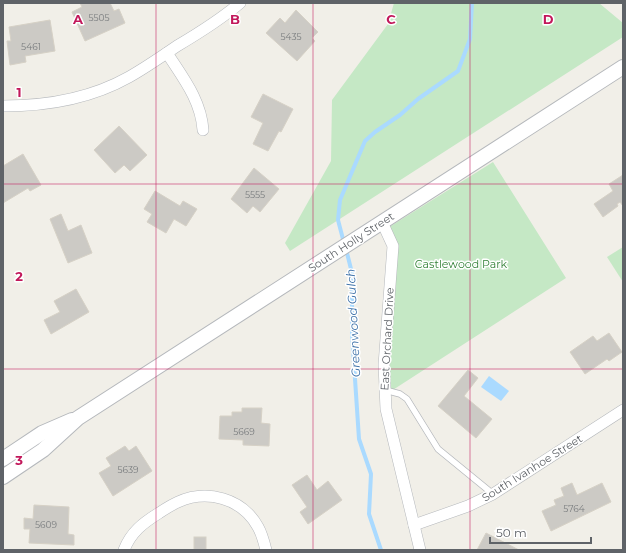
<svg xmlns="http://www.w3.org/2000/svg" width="626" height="553" font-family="Montserrat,sans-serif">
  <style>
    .green { fill: #c5e8c5 }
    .water { fill: #aadaff }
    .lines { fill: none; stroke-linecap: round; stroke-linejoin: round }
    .stream { stroke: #aadaff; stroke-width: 4 }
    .building { fill: #cccac5; stroke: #d6d1c6 }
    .service-casing { stroke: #b5b8bc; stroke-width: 7 }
    .minor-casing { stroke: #b5b8bc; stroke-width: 12 }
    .tertiary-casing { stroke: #b5b8bc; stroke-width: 16 }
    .service { stroke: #fff; stroke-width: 5.5 }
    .minor { stroke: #fff; stroke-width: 11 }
    .tertiary { stroke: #fff; stroke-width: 14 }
    .grid { fill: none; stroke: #c2185b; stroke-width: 1; stroke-opacity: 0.55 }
    .labels { text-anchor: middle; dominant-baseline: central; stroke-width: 3; stroke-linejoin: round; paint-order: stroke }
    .number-label { font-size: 9px; fill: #7a7d7f }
    .street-label { font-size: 11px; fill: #5f6368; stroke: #fff }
    .park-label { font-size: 11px; fill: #348238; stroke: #fff }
    .water-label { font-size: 12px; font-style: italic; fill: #4174aa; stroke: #fff }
    .grid-label { font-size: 13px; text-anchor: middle; font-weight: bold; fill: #c2185b; stroke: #fff; stroke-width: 3; stroke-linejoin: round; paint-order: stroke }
  </style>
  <rect width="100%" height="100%" fill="#f1efe8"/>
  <g class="green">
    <path d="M394,3H599L623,23V37L290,251L285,243L331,161L332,100L388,24Z"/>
    <path d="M493,162L566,278L385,395L393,256L386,229Z"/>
    <path d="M623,247V282L607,257Z"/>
  </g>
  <path class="water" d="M489,376L509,391L501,401L481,387Z"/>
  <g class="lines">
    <g class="stream">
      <path d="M344,243L338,220L340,200L365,141L375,132L400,115L418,99L458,71L470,39L472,3"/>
      <path d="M346,249L352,273V334L359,439L371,474L369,514L381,550"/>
    </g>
  </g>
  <g class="building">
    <path d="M80,3H110L114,11L119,9L125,23L85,41L72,12L82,7Z"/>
    <path d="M296,10L318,32L312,38L315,41L297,61L266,33L280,18L285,23Z"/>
    <path d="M50,20L55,51L25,56L26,62L10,65L7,41H11L9,27Z"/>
    <path d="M263,94L293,109L281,132L279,131L268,151L253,144L263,123L251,117Z"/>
    <path d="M119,126L147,155L130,171L124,165L115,173L94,150Z"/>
    <path d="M23,154L41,185L30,191L28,188L3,203V166Z"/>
    <path d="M254,168L279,189L260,212L253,206L247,213L231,199Z"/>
    <path d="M623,175V206L620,202L617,204L618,206L603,217L594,204L613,191L609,184Z"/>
    <path d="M155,191L180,206L183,201L197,209L186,226L174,219L166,233L147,222L152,214L144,209Z"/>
    <path d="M61,214L68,231L81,225L92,253L68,263L50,219Z"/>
    <path d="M76,289L89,312L51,334L44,320L60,312L54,301Z"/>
    <path d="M609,333L622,352L609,361L607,359L585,374L570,352L593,336L597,341Z"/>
    <path d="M468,370L478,378L464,396L492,419L476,438L438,406Z"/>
    <path d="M242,408H262L261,423L270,424L269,446L243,445V440L219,439L220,416H232V412H242Z"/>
    <path d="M125,446L129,451L136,446L152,471L113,496L99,473L111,466L106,458Z"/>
    <path d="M307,475L317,490L328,481L342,500L308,524L300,512L307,507L292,485Z"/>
    <path d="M572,483L577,495L602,483L611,502L551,531L542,511L556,505L554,500L564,496L561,488Z"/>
    <path d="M34,505L69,507L68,534L74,535V545L29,543L30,529H24V518L33,519Z"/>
    <path d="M486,533L519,550H477Z"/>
    <rect x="194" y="537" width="12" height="13"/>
  </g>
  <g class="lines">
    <g class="service-casing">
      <path id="service" d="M385,390L400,394L407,399L438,449L493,494"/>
    </g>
    <g class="minor-casing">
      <g id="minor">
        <path d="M167,53C183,78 201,100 203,130"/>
        <path d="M3,106C47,106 90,99 129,77C145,68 161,57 177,46C199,33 220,20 240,3"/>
        <path d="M382,222L393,246L384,365L386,409L420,550"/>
        <path d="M414,525L468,506L493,494L623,410"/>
        <path d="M124,550C131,532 143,523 159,513C165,509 171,505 178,502C207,489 242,498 258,527C262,534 264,542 266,550"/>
      </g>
    </g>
    <g class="tertiary-casing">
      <g id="tertiary">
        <path d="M3,459L42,433L72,420"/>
        <path d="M3,477L43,450L78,418L623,67"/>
      </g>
    </g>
    <use href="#service" class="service"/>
    <use href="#minor" class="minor"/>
    <use href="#tertiary" class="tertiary"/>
  </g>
  <path class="grid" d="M156,3V550M313,3V550M470,3V550M3,184H623M3,369H623"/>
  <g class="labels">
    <g class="number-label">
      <text x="99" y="17">5505</text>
      <text x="291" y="36">5435</text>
      <text x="31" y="46">5461</text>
      <text x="255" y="194">5555</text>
      <text x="244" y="431">5669</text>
      <text x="128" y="469">5639</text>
      <text x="574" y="508">5764</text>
      <text x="46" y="524">5609</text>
    </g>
    <g class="street-label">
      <text transform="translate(351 242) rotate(-33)">South Holly Street</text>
      <text transform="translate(387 339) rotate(-87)">East Orchard Drive</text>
      <text transform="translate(532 468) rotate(-32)">South Ivanhoe Street</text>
    </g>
    <g class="park-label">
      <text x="461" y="264">Castlewood Park</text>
    </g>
    <g class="water-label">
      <text transform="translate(353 323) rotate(-93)">Greenwood Gulch</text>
    </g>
  </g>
  <g class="grid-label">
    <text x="78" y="24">A</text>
    <text x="235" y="24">B</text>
    <text x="391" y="24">C</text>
    <text x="548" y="24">D</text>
    <text x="19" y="97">1</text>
    <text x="19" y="281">2</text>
    <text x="19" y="465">3</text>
  </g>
  <rect width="626" height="553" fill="none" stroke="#5f6368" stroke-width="8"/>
  <path d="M490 537v6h101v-6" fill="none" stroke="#5f6368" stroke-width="2"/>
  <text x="496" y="537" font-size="12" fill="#5f6368" stroke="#ffffff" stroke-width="3" paint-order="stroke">50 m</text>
</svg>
